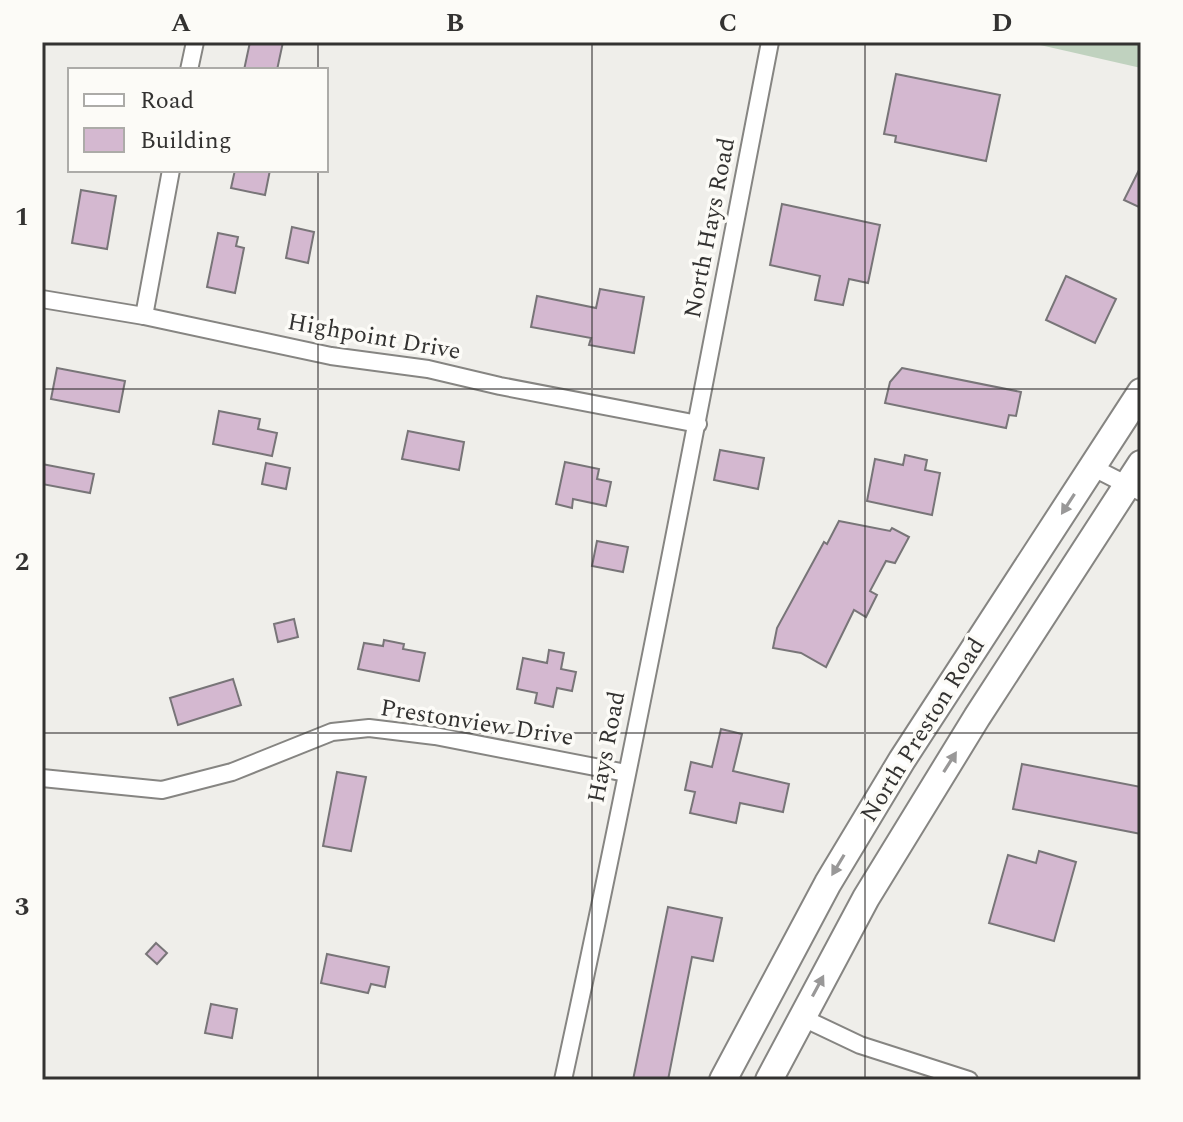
<svg xmlns="http://www.w3.org/2000/svg" width="1183" height="1122" font-family="Spectral,serif">
  <style>
    .green { fill: #c0d2bf }
    .building { fill: #d4b8d0; stroke: #787578; stroke-width: 2 }
    .lines { fill: none; stroke-linecap: round; stroke-linejoin: round }
    .minor-casing { stroke: #868582; stroke-width: 20 }
    .primary-casing { stroke: #868582; stroke-width: 30 }
    .minor { stroke: #fff; stroke-width: 16 }
    .primary { stroke: #fff; stroke-width: 26 }
    .oneway { fill: #999898 }
    .grid { fill: none; stroke: #333231; stroke-width: 2; stroke-opacity: 0.55 }
    .labels { text-anchor: middle; dominant-baseline: central; stroke-width: 7; stroke-linejoin: round; paint-order: stroke }
    .street-label { font-size: 24px; fill: #333231; stroke: #fcfbf7 }
    .neatline { fill: none; stroke: #333231; stroke-width: 3 }
    .grid-label { font-size: 26px; text-anchor: middle; font-weight: bold; fill: #333231 }
  </style>
  <rect width="100%" height="100%" fill="#efeeea"/>
  <path class="green" d="M1027,42H1141V68Z"/>
  <g class="building">
    <path d="M250,42H283L277,70H244Z"/>
    <path d="M896,74L1000,95L986,161L895,142L896,136L884,134Z"/>
    <path d="M1141,166V208L1124,200Z"/>
    <path d="M235,170H270L265,195L231,188Z"/>
    <path d="M81,190L116,196L107,249L72,243Z"/>
    <path d="M782,204L880,225L868,283L849,279L843,305L815,300L820,276L770,265Z"/>
    <path d="M292,227L314,232L308,263L286,258Z"/>
    <path d="M218,233L238,237L236,246L244,248L235,293L207,287Z"/>
    <path d="M1066,276L1116,299L1095,343L1046,320Z"/>
    <path d="M600,289L644,297L634,353L589,345L591,338L531,327L537,296L596,308Z"/>
    <path d="M57,368L125,381L119,412L51,399Z"/>
    <path d="M902,368L1021,392L1016,416L1009,415L1006,428L885,403L890,382Z"/>
    <path d="M219,411L260,419L258,429L277,433L272,456L213,444Z"/>
    <path d="M408,431L464,442L459,470L402,459Z"/>
    <path d="M720,450L764,458L758,489L714,480Z"/>
    <path d="M905,455L927,460L925,470L940,473L932,515L867,501L875,459L903,465Z"/>
    <path d="M565,462L599,469L597,479L611,482L606,506L573,499L572,508L556,504Z"/>
    <path d="M266,463L290,468L286,489L262,484Z"/>
    <path d="M42,464L94,474L90,493L42,484Z"/>
    <path d="M839,521L890,531L892,528L909,537L895,563L886,561L870,591L877,595L866,617L854,610L826,667L801,653L773,648L777,628L824,542L827,544Z"/>
    <path d="M597,541L628,547L623,572L592,566Z"/>
    <path d="M294,619L298,637L278,642L274,624Z"/>
    <path d="M384,640L404,644L403,649L425,653L419,681L358,669L364,643L383,646Z"/>
    <path d="M549,650L564,653L561,669L576,672L572,691L557,688L553,707L535,703L537,693L517,689L523,658L547,663Z"/>
    <path d="M233,679L241,705L178,725L170,698Z"/>
    <path d="M721,729L742,734L733,771L789,784L783,812L740,803L736,823L690,813L695,792L685,790L691,762L712,767Z"/>
    <path d="M1022,764L1141,787V834L1013,809Z"/>
    <path d="M337,772L366,777L351,851L323,846Z"/>
    <path d="M1039,851L1076,862L1054,941L989,923L1008,855L1036,863Z"/>
    <path d="M668,907L722,918L713,961L692,957L668,1080H633Z"/>
    <path d="M156,943L167,953L157,964L146,954Z"/>
    <path d="M327,954L389,967L385,987L371,984L368,993L321,983Z"/>
    <path d="M211,1004L237,1009L232,1038L205,1033Z"/>
  </g>
  <g class="lines">
    <g class="minor-casing">
      <g id="minor">
        <path d="M189,70L195,42"/>
        <path d="M42,299L144,316L331,356L428,369L500,386L698,424"/>
        <path d="M144,316L171,170"/>
        <path d="M1092,467L1141,492"/>
        <path d="M42,778L162,790L232,772L332,732L369,728L435,736L626,773"/>
        <path d="M801,1017L860,1045L969,1080"/>
        <path d="M563,1080C638,735 703,388 770,42"/>
      </g>
    </g>
    <g class="primary-casing">
      <g id="primary">
        <path d="M723,1080L828,883L902,760L1141,392"/>
        <path d="M769,1080L866,898L977,717L1141,464"/>
      </g>
    </g>
    <use href="#minor" class="minor"/>
    <use href="#primary" class="primary"/>
  </g>
  <defs><path id="oneway-solid" d="M-6-.8H1V-3.2L6.5 0L1 3.2V.8H-6Z" transform="scale(2)"/></defs>
  <g class="oneway">
    <use href="#oneway-solid" transform="translate(1068 504) rotate(123)"/>
    <use href="#oneway-solid" transform="translate(950 762) rotate(-58)"/>
    <use href="#oneway-solid" transform="translate(838 865) rotate(121)"/>
    <use href="#oneway-solid" transform="translate(818 986) rotate(-62)"/>
  </g>
  <path class="grid" d="M318,42V70M592,42V1080M865,42V1080M318,170V1080M42,389H1141M42,733H1141"/>
  <g class="labels">
    <g class="street-label">
      <text transform="translate(710 228) rotate(-79)">North Hays Road</text>
      <text transform="translate(374 337) rotate(10)">Highpoint Drive</text>
      <text transform="translate(477 723) rotate(9)">Prestonview Drive</text>
      <text transform="translate(923 730) rotate(-58)">North Preston Road</text>
      <text transform="translate(607 747) rotate(-79)">Hays Road</text>
    </g>
  </g>
  <rect width="1183" height="1122" fill="none" stroke="#fcfbf7" stroke-width="88"/>
  <rect x="68" y="68" width="260" height="104" fill="#fcfbf7" stroke="#acaba8" stroke-width="2"/>
  <rect x="84" y="94" width="40" height="12" fill="#ffffff" stroke="#acaba8" stroke-width="2"/>
  <text x="140" y="108" font-size="24" fill="#333231">Road</text>
  <rect x="84" y="128" width="40" height="24" fill="#d4b8d0" stroke="#acaba8" stroke-width="2"/>
  <text x="140" y="148" font-size="24" fill="#333231">Building</text>
  <rect x="44" y="44" width="1095" height="1034" class="neatline"/>
  <g class="grid-label">
    <text x="181" y="31">A</text>
    <text x="455" y="31">B</text>
    <text x="728" y="31">C</text>
    <text x="1002" y="31">D</text>
    <text x="22" y="225">1</text>
    <text x="22" y="570">2</text>
    <text x="22" y="915">3</text>
  </g>
</svg>
